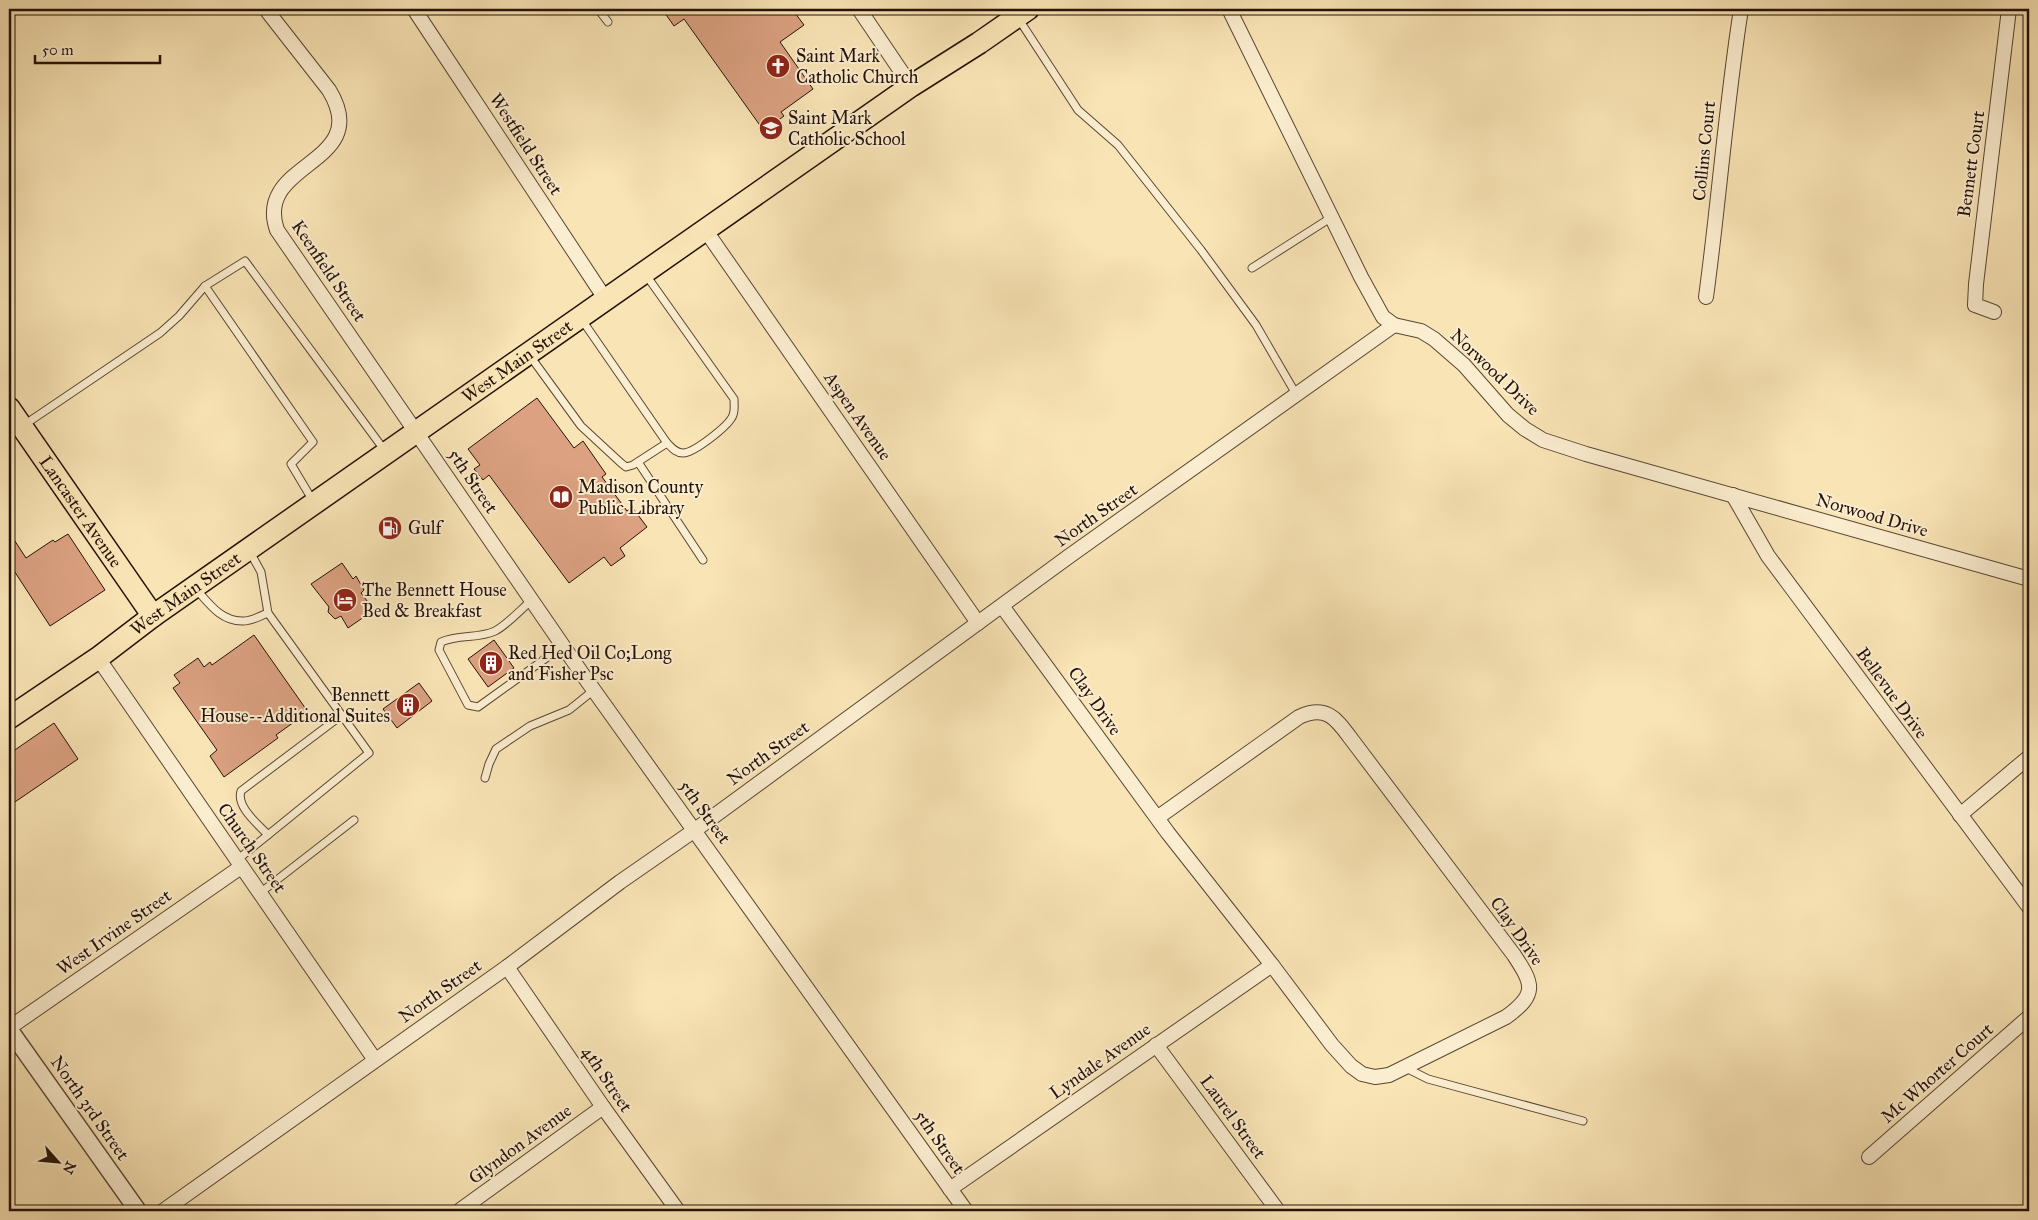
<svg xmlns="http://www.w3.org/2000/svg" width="2038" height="1220" font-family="'IM FELL Great Primer',serif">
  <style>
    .building { fill: #dba181; stroke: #241108 }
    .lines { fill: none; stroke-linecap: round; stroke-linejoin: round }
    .service-casing { stroke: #594633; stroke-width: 9 }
    .minor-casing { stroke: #594633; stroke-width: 16 }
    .tertiary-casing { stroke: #594633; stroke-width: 19 }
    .primary-casing { stroke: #241108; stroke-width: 24 }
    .service { stroke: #fbedcf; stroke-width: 7 }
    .minor { stroke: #fbedcf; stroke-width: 14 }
    .tertiary { stroke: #fbedcf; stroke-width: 16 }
    .primary { stroke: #f9e4b5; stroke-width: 21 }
    .labels { text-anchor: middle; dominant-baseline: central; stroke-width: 4; stroke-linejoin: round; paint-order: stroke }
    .poi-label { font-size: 18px; fill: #241108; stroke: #fbedcf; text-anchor: start }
    .street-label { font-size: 18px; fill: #241108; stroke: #fbedcf }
  </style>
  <rect width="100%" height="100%" fill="#f9e4b5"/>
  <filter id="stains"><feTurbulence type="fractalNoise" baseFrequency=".004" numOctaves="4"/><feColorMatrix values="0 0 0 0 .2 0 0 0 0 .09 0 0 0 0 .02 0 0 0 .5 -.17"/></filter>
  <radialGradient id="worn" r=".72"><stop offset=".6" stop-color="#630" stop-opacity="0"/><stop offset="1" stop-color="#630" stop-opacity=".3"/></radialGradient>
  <g class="building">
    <path d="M662,9H792L804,25L780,42L813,89L781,112L784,116L764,131L684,19L674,26Z"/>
    <path d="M537,398L574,448L583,441L606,474L602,477L627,511L632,507L647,527L620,548L625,556L611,566L604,557L569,583L489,475L483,480L474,469L480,465L468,449Z"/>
    <path d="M9,532L26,558L53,540L55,542L68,534L105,590L50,626L9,563Z"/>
    <path d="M342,563L353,579L356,576L364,590L361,593L374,610L348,628L341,616L335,619L328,612L329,607L311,584Z"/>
    <path d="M254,635L308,712L276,735L278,738L224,777L210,756L217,750L173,688L180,683L174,675L198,658L204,667L210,662L212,665Z"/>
    <path d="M494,640L514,668L488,687L468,659Z"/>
    <path d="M419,683L432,701L397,728L383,709Z"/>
    <path d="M54,723L78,759L9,806V754Z"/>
  </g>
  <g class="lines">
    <g class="service-casing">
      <g id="service">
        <path d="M598,9L608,22"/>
        <path d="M1018,18L1078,110L1118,145L1201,250L1256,325L1296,394"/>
        <path d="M1252,268L1332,217"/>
        <path d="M582,320L667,443C672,448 676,453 683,453C694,453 730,425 733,415C735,410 734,404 734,399L646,275"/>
        <path d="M530,356L581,426L621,463L626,467L633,465L667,443"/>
        <path d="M24,425L160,333L179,316L205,286"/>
        <path d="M638,462L703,560"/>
        <path d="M313,501L291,464L313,442L205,286L245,261L385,451"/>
        <path d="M195,588C208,602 220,621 242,621C250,622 260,616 268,613"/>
        <path d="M532,600C521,609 507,625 495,631C478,639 459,634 441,642L439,650L468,705L478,707L563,646"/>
        <path d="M485,778L489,764L496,749L530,726L569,710L594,690"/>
        <path d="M268,835C258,824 236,807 241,791L342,715"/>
        <path d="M237,860L369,753L268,613L261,572L250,552"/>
        <path d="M260,893L354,820"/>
        <path d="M1406,1068L1428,1079L1583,1121"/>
      </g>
    </g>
    <g class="minor-casing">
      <g id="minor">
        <path d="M414,9L606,300"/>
        <path d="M859,9L911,86"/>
        <path d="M1229,9L1361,277L1383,317L1394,325L1421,331L1434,339L1464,365L1508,415L1525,429L1543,440L1586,454L2029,579"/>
        <path d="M268,12L329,90C375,165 253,161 277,230L583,675L966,1211"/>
        <path d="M706,231L978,623"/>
        <path d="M1706,297C1719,201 1726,105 1741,9"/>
        <path d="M1994,312L1975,305L1976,284L2009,9"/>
        <path d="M1733,495L1768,556L2029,907"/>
        <path d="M1002,606L1168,833L1272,965L1332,1045L1351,1066L1362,1074L1375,1077L1389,1075L1506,1017C1538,994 1533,984 1514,955L1355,744C1338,722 1329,703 1299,717L1157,818"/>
        <path d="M98,658L375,1060"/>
        <path d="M1960,815L2029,757"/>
        <path d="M507,967L603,1107L678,1211"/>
        <path d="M9,1028L241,867"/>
        <path d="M1156,1045L1278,1211"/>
        <path d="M1869,1157L2029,1017"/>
        <path d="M950,1189L1272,965"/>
        <path d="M163,1211L507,967L620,882L695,830L1068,557L1394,325"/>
        <path d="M459,1211L603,1107"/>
      </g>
    </g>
    <g class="tertiary-casing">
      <path id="tertiary" d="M9,1029L138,1211"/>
    </g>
    <g class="primary-casing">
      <g id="primary">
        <path id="s1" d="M9,408L153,616"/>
        <path id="s2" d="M9,718L98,658L153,616L911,86L979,43L1028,9"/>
      </g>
    </g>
    <use href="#service" class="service"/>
    <use href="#minor" class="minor"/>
    <use href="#tertiary" class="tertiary"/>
    <use href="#primary" class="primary"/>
  </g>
  <defs>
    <g id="church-disc" transform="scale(1.25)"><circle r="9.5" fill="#8f2418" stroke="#fbedcf"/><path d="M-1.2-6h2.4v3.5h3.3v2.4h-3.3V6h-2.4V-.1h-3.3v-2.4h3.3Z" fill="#fff"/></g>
    <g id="school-disc" transform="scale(1.25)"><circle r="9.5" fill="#8f2418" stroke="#fbedcf"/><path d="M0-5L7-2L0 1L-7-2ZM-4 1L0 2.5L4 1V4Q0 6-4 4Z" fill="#fff"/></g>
    <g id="library-disc" transform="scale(1.25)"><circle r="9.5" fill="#8f2418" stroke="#fbedcf"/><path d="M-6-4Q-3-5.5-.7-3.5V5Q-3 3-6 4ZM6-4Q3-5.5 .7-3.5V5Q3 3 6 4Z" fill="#fff"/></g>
    <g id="fuel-disc" transform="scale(1.25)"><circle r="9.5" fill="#8f2418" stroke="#fbedcf"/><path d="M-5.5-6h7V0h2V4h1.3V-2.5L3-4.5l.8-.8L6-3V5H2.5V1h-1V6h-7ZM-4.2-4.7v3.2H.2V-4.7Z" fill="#fff"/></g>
    <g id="hotel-disc" transform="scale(1.25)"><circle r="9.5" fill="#8f2418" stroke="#fbedcf"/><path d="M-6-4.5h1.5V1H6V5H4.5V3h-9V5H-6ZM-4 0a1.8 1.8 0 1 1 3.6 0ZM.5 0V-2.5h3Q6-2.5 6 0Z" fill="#fff"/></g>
    <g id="building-disc" transform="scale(1.25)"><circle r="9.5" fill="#8f2418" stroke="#fbedcf"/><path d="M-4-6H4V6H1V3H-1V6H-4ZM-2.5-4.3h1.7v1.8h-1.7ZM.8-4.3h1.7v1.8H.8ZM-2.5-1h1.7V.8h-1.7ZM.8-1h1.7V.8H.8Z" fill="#fff"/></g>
  </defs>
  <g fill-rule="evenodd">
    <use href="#church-disc" x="778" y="66"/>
    <use href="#school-disc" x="771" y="128"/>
    <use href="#library-disc" x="561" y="497"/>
    <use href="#fuel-disc" x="390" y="528"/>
    <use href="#hotel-disc" x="345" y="600"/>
    <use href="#building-disc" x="491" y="663"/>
    <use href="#building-disc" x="408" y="705"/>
  </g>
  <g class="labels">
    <g class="poi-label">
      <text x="796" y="56">Saint Mark<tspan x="796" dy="21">Catholic Church</tspan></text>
      <text x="788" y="118">Saint Mark<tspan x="788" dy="21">Catholic School</tspan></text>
      <text x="578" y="487">Madison County<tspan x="578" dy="21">Public Library</tspan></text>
      <text x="408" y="528">Gulf</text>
      <text x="362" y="590">The Bennett House<tspan x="362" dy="21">Bed &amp; Breakfast</tspan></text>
      <text x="508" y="653">Red Hed Oil Co;Long<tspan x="508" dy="21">and Fisher Psc</tspan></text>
      <text x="390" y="695" text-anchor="end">Bennett<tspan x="390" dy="21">House--Additional Suites</tspan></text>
    </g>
    <g class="street-label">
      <text transform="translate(526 144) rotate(57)">Westfield Street</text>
      <text transform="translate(1704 151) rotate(-84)">Collins Court</text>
      <text transform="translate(1971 164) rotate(-82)">Bennett Court</text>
      <text transform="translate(329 271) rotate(56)">Keenfield Street</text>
      <text stroke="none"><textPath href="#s2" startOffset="621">West Main Street</textPath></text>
      <text transform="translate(1495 372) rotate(44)">Norwood Drive</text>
      <text transform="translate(858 416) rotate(55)">Aspen Avenue</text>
      <text transform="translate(473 481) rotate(56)">5th Street</text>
      <text stroke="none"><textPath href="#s1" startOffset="126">Lancaster Avenue</textPath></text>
      <text transform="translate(1096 515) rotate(-35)">North Street</text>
      <text transform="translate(1872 515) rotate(16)">Norwood Drive</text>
      <text stroke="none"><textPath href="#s2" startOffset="216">West Main Street</textPath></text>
      <text transform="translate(1892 693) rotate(54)">Bellevue Drive</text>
      <text transform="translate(1095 701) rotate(55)">Clay Drive</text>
      <text transform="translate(768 753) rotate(-36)">North Street</text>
      <text transform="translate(705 812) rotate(54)">5th Street</text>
      <text transform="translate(252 848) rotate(55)">Church Street</text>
      <text transform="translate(1517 931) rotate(55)">Clay Drive</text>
      <text transform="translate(114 932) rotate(-35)">West Irvine Street</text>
      <text transform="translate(440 991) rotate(-35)">North Street</text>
      <text transform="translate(1100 1061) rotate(-35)">Lyndale Avenue</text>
      <text transform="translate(1937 1073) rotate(-41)">Mc Whorter Court</text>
      <text transform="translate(607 1079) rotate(56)">4th Street</text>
      <text transform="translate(90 1108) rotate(55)">North 3rd Street</text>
      <text transform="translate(1233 1117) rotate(54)">Laurel Street</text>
      <text transform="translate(940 1142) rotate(55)">5th Street</text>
      <text transform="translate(520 1144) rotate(-36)">Glyndon Avenue</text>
    </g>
  </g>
  <rect width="2038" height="1220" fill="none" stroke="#f9e4b5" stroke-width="30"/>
  <rect x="10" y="10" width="2018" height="1200" fill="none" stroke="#241108" stroke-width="2.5"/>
  <rect x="15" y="15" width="2008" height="1190" fill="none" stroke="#241108"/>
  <g transform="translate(58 1162) rotate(117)" stroke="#fbedcf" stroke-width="4" paint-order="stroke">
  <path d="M0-4L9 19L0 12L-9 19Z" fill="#241108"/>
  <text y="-8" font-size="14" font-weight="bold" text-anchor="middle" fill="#241108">N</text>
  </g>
  <path d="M35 55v8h125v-8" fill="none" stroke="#241108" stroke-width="2.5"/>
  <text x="42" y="55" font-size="15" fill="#241108" stroke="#fbedcf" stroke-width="4" paint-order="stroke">50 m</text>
  <rect width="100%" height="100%" filter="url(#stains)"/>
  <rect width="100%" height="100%" fill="url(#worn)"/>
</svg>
